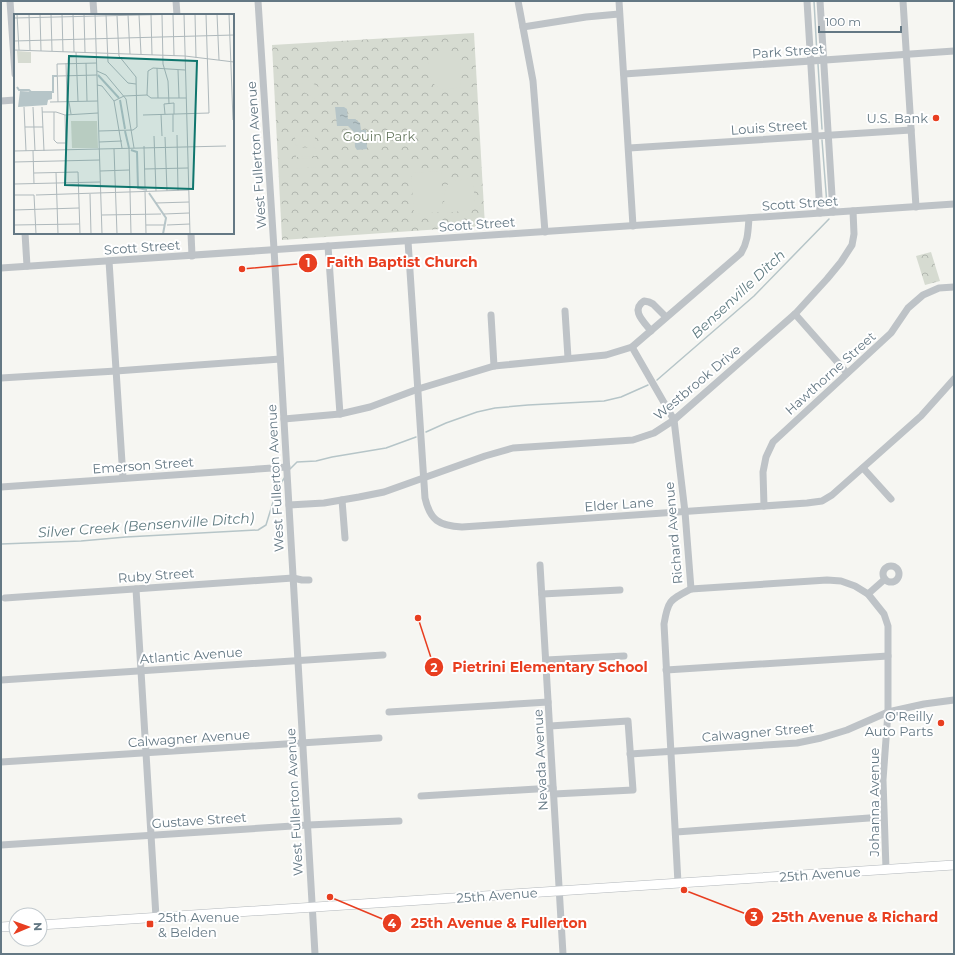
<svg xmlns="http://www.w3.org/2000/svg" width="955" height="955" font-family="Montserrat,sans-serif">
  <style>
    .park { fill: url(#park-crowns) }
    .pitch { fill: #d6dbd1 }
    .water { fill: url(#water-ripples) }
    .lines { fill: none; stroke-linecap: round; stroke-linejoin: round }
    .stream { stroke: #b6c5c8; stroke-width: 1.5 }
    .major-casing { stroke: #b2b7bb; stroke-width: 10 }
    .minor { stroke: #bec3c7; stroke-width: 7 }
    .major { stroke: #fff; stroke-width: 9 }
    .poi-dot { fill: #e83e20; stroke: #fff; stroke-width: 1.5 }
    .labels { text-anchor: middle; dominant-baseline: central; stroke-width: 4; stroke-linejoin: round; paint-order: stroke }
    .street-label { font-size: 13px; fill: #647884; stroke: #fff }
    .poi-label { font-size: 13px; fill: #647884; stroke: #fff; text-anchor: end }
    .park-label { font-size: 13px; fill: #6a7b63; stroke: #fff }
    .water-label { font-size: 14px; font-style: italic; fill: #5f7b81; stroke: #fff }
    .inset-river { fill: none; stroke: #b6c5c8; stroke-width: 2 }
    .inset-road { fill: none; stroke: #afb9bc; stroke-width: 1 }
    .view { fill: #0f766e; fill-opacity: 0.15; stroke: #0f766e; stroke-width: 2 }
    .inset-edge { fill: none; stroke: #647884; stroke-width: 2 }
    .leader { fill: none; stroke: #e83e20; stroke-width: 1.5 }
    .callout-dot { fill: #e83e20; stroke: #fff; stroke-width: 1.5 }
    .mark-label { font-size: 12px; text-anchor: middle; font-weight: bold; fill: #fff }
    .callout-label { font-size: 14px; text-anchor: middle; font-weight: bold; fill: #e83e20; stroke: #fff; stroke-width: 4; stroke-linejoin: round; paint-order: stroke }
  </style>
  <defs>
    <pattern id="park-crowns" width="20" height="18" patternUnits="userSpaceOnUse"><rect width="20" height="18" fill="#d6dbd1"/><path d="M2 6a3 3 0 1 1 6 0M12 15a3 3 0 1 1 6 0" fill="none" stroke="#b1b6af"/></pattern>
    <pattern id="water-ripples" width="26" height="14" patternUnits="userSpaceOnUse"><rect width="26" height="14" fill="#b6c5c8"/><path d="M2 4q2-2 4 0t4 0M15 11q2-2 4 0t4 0" fill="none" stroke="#98a5a8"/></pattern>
  </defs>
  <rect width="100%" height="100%" fill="#f6f6f2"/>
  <g class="park">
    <path d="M474,33L485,226L282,240L272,45Z"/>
    <path d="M931,252L940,281L925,285L916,256Z"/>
  </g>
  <g class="pitch">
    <path d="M429,54H456L460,57L461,87C456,88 447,90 442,89C427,85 429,66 429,54Z"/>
    <path d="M305,79L322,89L316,99L299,89Z"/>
    <path d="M315,136V145L296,146L295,137Z"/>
    <path d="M315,147L316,156L296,157V148Z"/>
    <path d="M316,158V167L297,169L296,159Z"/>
    <path d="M441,171L443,212L414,214L411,173Z"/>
    <path d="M473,178L475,206L470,210L445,213L444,197L447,185L455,181Z"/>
  </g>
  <path class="water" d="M335,107H344L347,109L348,119H355L360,123L361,130H366L367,149L357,150L355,147L354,132L348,126H337Z"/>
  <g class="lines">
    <g class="stream">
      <path d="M814,1L817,55"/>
      <path d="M818,64L822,129"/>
      <path d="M822,140L827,205"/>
      <path d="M657,380L754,296L829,219"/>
      <path d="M426,432L446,423L477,412L495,408L528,405L604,401L621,397L648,385"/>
      <path d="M290,469L297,462L316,461L332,457L386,448L416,437"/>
      <path d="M1,544L81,541L126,537L258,530L266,525L277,489L285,477"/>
    </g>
    <g class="major-casing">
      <g id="major">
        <path d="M40,925L954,865"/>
        <path d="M1,927L16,926"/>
      </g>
    </g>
    <g class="minor">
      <path d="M10,1L15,74"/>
      <path d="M93,1L94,15"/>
      <path d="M176,1L177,15"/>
      <path d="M258,1L274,249L315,954"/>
      <path d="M518,1L533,81L545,232"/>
      <path d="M619,1L633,226"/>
      <path d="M807,1L820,213"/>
      <path d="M820,1L833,212"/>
      <path d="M903,1L916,207"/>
      <path d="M523,27L586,17L619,14"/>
      <path d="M624,74L954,51"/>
      <path d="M1,101L15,100"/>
      <path d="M629,148L911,130"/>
      <path d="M25,233L27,266"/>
      <path d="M191,233L192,256"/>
      <path d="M408,241L425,498C430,520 439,526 462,527L807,503L822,501L832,495L921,416L954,379"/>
      <path d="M328,246L340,414"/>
      <path d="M109,261L123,478"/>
      <path d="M1,268L954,204"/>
      <path d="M565,311L568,358"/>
      <path d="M795,314L847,373"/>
      <path d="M491,315L494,366"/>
      <path d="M651,331C644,322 630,310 644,301L649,302L653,304L666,317"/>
      <path d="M632,347L674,420L685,512L691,589"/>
      <path d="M1,378L116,371L280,359"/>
      <path d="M284,419L340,414L370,407L418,389L494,366L596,356L606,355L632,347L741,253C748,242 748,231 749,218"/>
      <path d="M863,468L891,499"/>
      <path d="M1,487L287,467"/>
      <path d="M342,500L345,538"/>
      <path d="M289,505L324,503L359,497L384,492L485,456L513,448L633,440L654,433L674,420L795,314L827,279L841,262L852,245L854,234L853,211"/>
      <path d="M764,506L763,472L766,457L773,442L891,333L908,308L923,295L939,288L954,287"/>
      <path d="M540,565L563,954"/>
      <circle cx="891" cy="574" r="8"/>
      <path d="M136,589L156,917"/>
      <path d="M542,594L620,590"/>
      <path d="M868,594L885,579"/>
      <path d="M5,598L293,578L302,580H309"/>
      <path d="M546,660L624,656"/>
      <path d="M666,670L888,656"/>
      <path d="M1,680L383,655"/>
      <path d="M389,712L548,702"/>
      <path d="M550,726L628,721L633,790L554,794"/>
      <path d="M630,754L797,743L821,738L847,730L888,712L924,704L954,700"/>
      <path d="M1,762L379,738"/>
      <path d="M421,796L553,788"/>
      <path d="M676,832L883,817"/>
      <path d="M1,845L308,825L399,821"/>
      <path d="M678,883L664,624C668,600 670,600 691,589L827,580L841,581L855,586L868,594L884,614L888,626V712L883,780L886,869"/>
    </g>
    <use href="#major" class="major"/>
  </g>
  <g class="poi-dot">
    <circle cx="936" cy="118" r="4"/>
    <circle cx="941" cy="723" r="4"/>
    <rect x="146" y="920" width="8" height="8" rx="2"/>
  </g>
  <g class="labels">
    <g class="street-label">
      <text transform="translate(788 51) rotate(-4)">Park Street</text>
      <text transform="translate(769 127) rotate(-4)">Louis Street</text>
      <text transform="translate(256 155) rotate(-94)">West Fullerton Avenue</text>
      <text transform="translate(800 203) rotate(-4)">Scott Street</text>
      <text transform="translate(477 224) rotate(-4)">Scott Street</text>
      <text transform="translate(142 247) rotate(-4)">Scott Street</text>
      <text transform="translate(830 373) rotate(-42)">Hawthorne Street</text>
      <text transform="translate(697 382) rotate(-40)">Westbrook Drive</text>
      <text transform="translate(143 465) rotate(-4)">Emerson Street</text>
      <text transform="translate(275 478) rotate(-93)">West Fullerton Avenue</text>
      <text transform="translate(619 504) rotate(-4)">Elder Lane</text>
      <text transform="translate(673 533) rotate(-95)">Richard Avenue</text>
      <text transform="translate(156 575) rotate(-4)">Ruby Street</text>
      <text transform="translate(191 655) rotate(-4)">Atlantic Avenue</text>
      <text transform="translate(758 732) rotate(-5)">Calwagner Street</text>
      <text transform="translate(189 738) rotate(-4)">Calwagner Avenue</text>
      <text transform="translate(540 760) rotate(-93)">Nevada Avenue</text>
      <text transform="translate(294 802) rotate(-93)">West Fullerton Avenue</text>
      <text transform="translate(874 802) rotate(-90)">Johanna Avenue</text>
      <text transform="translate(199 820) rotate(-4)">Gustave Street</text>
      <text transform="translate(820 874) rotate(-4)">25th Avenue</text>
      <text transform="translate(497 895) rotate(-4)">25th Avenue</text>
    </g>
    <g class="poi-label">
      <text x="928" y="118">U.S. Bank</text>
      <text x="933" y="716">O'Reilly<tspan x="933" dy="15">Auto Parts</tspan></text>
      <text x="158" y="917" text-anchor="start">25th Avenue<tspan x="158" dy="15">&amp; Belden</tspan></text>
    </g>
    <g class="park-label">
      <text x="379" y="136">Gouin Park</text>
    </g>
    <g class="water-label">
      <text transform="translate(738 294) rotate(-43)">Bensenville Ditch</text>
      <text transform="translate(146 525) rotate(-4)">Silver Creek (Bensenville Ditch)</text>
    </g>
  </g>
  <g transform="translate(14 14)">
    <rect width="220" height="220" fill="#f6f6f2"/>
    <path d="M3,37L17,38V49H4ZM57,107H83L84,134H58Z" fill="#d6dbd1"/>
    <path d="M6,77L38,79V85L34,86L33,91L4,93Z" fill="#b6c5c8"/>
    <path class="inset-river" d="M84,61L105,84M3,73L5,76H15L17,78H39V62H43M106,86L111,115M111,117L115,134M117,136L123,138L124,174L133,176M135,179L152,204L149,220"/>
    <path class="inset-road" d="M3,0L5,36M15,0L16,36M26,0L27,37M37,0L38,37M48,0L49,38M59,0L60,38M70,0L71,38M81,0L88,220M92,0L94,48L114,69L122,70M170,0L176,220M181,0L182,44M203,0L205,46M215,0L219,106M114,1L116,40M125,1L127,40M137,1L138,41M148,1L149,50L154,67L155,90M159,1L160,42M0,4L169,0M0,27L220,21M0,36L171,42L220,48M62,38L64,87M52,49L53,88M72,49L73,87M143,54L144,84M164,56L165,84M83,57L92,61L112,85L120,134M134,57L139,54L171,56M44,62L83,61M83,71L88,72L100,87L108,134M133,81L137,84H172M133,81L134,57M100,87L110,82L133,81M36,88L84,87M44,88L43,50L83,49M55,88L57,100M10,93L12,137M19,93L21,137M28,93L30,137M28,98H42L51,101L84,99M40,98V126L43,129H52M147,100L148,122M151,100L150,90L160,89V100M159,100V118M51,101L52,136M129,101L195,99L192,0M11,113H29M85,117L119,116L123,113L122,63L105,42L103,2M163,121L164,177M140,122L142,177M151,123L153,177M85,128L108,127M130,132L131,173M115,134L117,220M100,135L103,220M0,137L212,132M19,137L20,170M0,148L86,146M130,155L174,154M86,157L115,156M42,158L44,220M20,159L64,158L66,220M0,170L86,168M131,177L132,220M76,180L77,220M0,181H20L22,220M22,181L175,176M142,189L175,188M0,196L65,194M150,200L175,199M88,201L147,200M0,211L65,210M132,211H150M153,211L176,210"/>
    <path class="view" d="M55,42L183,47L179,175L51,171Z"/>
    <rect width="220" height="220" class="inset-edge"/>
  </g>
  <path class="leader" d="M242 269L308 263M418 618L434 667M684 890L754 917M330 897L392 923"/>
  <g class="callout-dot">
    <circle cx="242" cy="269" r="4"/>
    <circle cx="418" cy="618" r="4"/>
    <circle cx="684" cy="890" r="4"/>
    <circle cx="330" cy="897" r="4"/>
    <circle cx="308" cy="263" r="10"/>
    <circle cx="434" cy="667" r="10"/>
    <circle cx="754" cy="917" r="10"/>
    <circle cx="392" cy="923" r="10"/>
  </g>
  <g class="mark-label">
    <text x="308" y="267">1</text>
    <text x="434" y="672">2</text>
    <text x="754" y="921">3</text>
    <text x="392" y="928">4</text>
  </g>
  <g class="callout-label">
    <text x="402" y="267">Faith Baptist Church</text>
    <text x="550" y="672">Pietrini Elementary School</text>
    <text x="855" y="922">25th Avenue &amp; Richard</text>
    <text x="499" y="928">25th Avenue &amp; Fullerton</text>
  </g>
  <rect width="955" height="955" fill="none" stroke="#647884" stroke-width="4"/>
  <g transform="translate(28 927) rotate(88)"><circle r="19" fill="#ffffff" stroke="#c1c9ce"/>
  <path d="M0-3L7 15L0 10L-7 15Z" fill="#e83e20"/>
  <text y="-6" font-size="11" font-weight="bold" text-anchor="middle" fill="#647884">N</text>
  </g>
  <path d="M819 26v6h82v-6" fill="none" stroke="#647884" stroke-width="2"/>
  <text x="825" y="26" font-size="12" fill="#647884" stroke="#ffffff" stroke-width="3" paint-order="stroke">100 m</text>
</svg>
